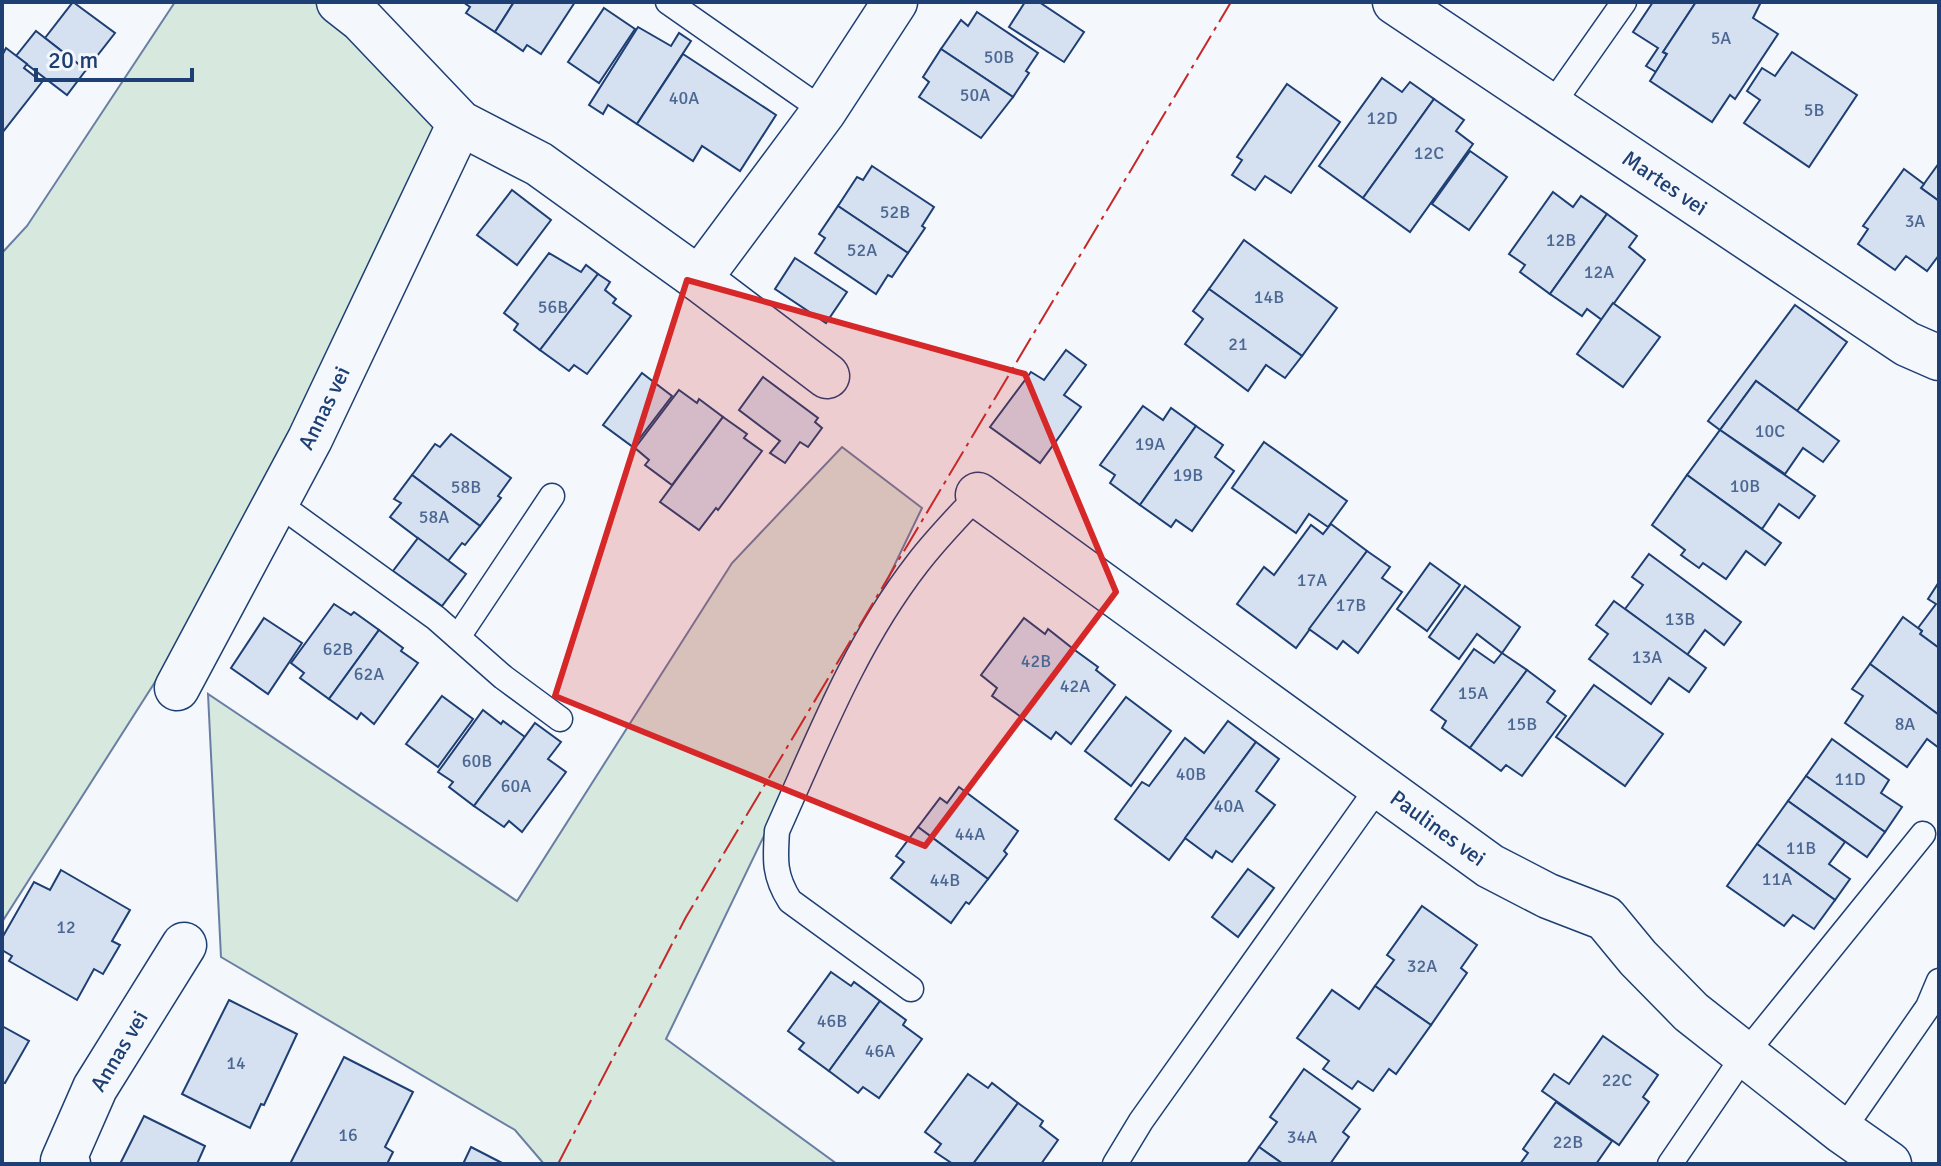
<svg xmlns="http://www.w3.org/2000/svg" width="1941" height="1166" font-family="Signika,sans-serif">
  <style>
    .green { fill: #d7e8df; stroke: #687fa3; stroke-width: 2 }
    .building { fill: #d5e0f0; stroke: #1d3f73; stroke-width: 2 }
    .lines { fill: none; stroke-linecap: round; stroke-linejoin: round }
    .service-casing { stroke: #1d3f73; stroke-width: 27 }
    .minor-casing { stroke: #1d3f73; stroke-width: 47 }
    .service { stroke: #f4f7fb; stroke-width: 24 }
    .minor { stroke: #f4f7fb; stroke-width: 44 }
    .power { stroke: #c62828; stroke-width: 2; stroke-dasharray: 28 6 4 6; stroke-linecap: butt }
    .marked { fill: #d62828; fill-opacity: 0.2; stroke: #d62828; stroke-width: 6; stroke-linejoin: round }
    .labels { text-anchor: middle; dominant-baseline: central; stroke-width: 6; stroke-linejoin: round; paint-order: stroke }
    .number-label { font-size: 18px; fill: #4b6792 }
    .street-label { font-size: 22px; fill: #1d3f73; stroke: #f4f7fb }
  </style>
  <rect width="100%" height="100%" fill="#f4f7fb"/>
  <g class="green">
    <path d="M175,2H336L460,123L310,439L2,922V253L27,226Z"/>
    <path d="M842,447L922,508L666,1039L837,1164H544L515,1130L221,957L208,694L517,901L732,563Z"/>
  </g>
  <g class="building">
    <path d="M73,2L115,33L86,70L45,38Z"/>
    <path d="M463,2H514L495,32L466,13L470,7Z"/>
    <path d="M514,2H575L541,54L527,45L523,51L495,32Z"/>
    <path d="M1025,2H1039L1084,32L1064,62L1009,27Z"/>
    <path d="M1653,2H1696L1663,52L1667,54L1656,72L1646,66L1658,48L1633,32Z"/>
    <path d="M1696,2H1761L1753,18L1778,34L1735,99L1730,95L1712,122L1650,81L1667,54L1663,52Z"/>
    <path d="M604,8L635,29L599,83L568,62Z"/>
    <path d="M977,12L1038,53L1026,71L1029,73L1013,97L941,49L961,20L968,26Z"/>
    <path d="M638,27L671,46L679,33L691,41L637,124L608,105L603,114L589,105Z"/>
    <path d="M36,31L86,70L67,95L16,56Z"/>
    <path d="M6,48L27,64L24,68L42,82L2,133V50L4,52Z"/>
    <path d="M941,49L1013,97L981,138L919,97L929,82L923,77Z"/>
    <path d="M1792,52L1857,95L1809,167L1744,123L1760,100L1747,91L1762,68L1775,76Z"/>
    <path d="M683,54L776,115L740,171L702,146L693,161L637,124Z"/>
    <path d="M1382,78L1402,92L1410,82L1434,99L1363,198L1319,166Z"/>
    <path d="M1287,84L1340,122L1291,193L1265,176L1255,190L1232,175L1242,160L1237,157Z"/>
    <path d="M1434,99L1464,120L1456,131L1473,144L1410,232L1363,198Z"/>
    <path d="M1470,151L1507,177L1469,230L1432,204Z"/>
    <path d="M1939,163V201L1921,188Z"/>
    <path d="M872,166L934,207L922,226L925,228L908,253L838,206L857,177L863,180Z"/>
    <path d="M1904,169L1924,184L1921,188L1939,201V255L1927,271L1906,256L1895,270L1858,244L1868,229L1863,226Z"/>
    <path d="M512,190L551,220L517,265L477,235Z"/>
    <path d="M1553,192L1573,207L1581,196L1607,214L1550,294L1520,272L1525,265L1509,254Z"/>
    <path d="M838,206L908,253L892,277L888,275L876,294L815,253L825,238L819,234Z"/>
    <path d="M1607,214L1637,236L1629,247L1645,260L1602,320L1587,309L1582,316L1550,294Z"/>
    <path d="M1244,240L1337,308L1302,356L1209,289Z"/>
    <path d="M549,253L581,272L586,265L598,274L540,350L514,330L518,324L504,313Z"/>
    <path d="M795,258L847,292L826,323L775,289Z"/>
    <path d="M598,274L610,282L605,290L616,299L613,303L631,316L587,374L574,365L569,371L540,350Z"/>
    <path d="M1209,289L1302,356L1285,378L1266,365L1248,391L1185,344L1203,319L1193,311Z"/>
    <path d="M1613,303L1660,337L1623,387L1577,354Z"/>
    <path d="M1795,305L1847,342L1797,411L1756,381L1720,430L1708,421Z"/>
    <path d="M1066,350L1086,365L1064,395L1081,407L1040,463L990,427L1031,372L1044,380Z"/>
    <path d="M642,373L672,396L633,447L603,425Z"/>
    <path d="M763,377L818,418L815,422L822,428L808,447L800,442L785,463L770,453L780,441L739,410Z"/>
    <path d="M1756,381L1839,441L1823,462L1803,448L1785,474L1720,430Z"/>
    <path d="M679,390L697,403L699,399L723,417L672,485L645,465L649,460L635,448Z"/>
    <path d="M1143,406L1163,420L1171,408L1196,426L1140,505L1110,483L1115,475L1100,465Z"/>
    <path d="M723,417L747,434L744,438L762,451L718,510L716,508L699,530L660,502Z"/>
    <path d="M1196,426L1223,445L1215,457L1234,471L1192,531L1176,520L1171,527L1140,505Z"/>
    <path d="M1720,430L1815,496L1799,518L1779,504L1762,529L1687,475Z"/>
    <path d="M451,434L511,478L498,496L501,498L480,526L412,475L435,444L440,447Z"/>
    <path d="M1264,442L1347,501L1328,527L1309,514L1296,533L1232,488Z"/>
    <path d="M412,475L480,526L465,545L462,543L448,561L390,517L401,503L394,499Z"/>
    <path d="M1687,475L1781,543L1765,565L1746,551L1726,579L1703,563L1699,568L1681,555L1685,550L1652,525Z"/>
    <path d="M1331,524L1367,551L1296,648L1237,604L1264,567L1274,575L1311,525L1323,534Z"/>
    <path d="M418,538L466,574L442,606L393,571Z"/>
    <path d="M1367,551L1390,567L1382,578L1402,592L1358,653L1343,641L1337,649L1309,629Z"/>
    <path d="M1649,554L1741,622L1724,645L1705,630L1687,655L1625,609L1643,585L1632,577Z"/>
    <path d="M1430,563L1460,585L1427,631L1397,609Z"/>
    <path d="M1939,582V648L1920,634L1922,631L1918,628L1936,604L1928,599Z"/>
    <path d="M1465,586L1520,627L1502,653L1477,634L1459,659L1429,637Z"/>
    <path d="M1614,601L1706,668L1689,692L1669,678L1651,704L1589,659L1608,634L1596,625Z"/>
    <path d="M334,604L351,615L354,612L379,630L329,699L300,678L304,673L291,663Z"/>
    <path d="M1903,617L1922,631L1920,634L1939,648V715L1870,664Z"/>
    <path d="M264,618L302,643L268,694L231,668Z"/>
    <path d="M1024,618L1045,634L1048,629L1072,648L1021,717L992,696L997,688L981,675Z"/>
    <path d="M379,630L403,648L401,651L418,663L374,724L361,713L357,719L329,699Z"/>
    <path d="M1072,648L1098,667L1096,670L1115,685L1071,744L1056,732L1051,739L1021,717Z"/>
    <path d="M1474,649L1494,663L1502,653L1527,670L1470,748L1442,728L1446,721L1431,710Z"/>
    <path d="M1870,664L1939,715V748L1927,739L1907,767L1845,723L1863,696L1852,689Z"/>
    <path d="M1527,670L1555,691L1547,702L1566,716L1522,776L1506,765L1501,771L1470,748Z"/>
    <path d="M1594,685L1663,734L1625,786L1556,737Z"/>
    <path d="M442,696L473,719L438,767L406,744Z"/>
    <path d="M1126,697L1171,731L1131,786L1085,751Z"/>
    <path d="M483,710L501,724L503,721L525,737L474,806L449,787L453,782L438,772Z"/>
    <path d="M1228,721L1256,742L1169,860L1115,819L1142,782L1149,786L1185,738L1204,753Z"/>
    <path d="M535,723L561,742L548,759L566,772L522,832L509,821L504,827L474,806Z"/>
    <path d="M1832,739L1889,780L1881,793L1902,807L1885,832L1806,776Z"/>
    <path d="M1256,742L1279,759L1256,791L1275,805L1232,862L1216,851L1212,858L1185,838Z"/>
    <path d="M1806,776L1885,832L1867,857L1788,801Z"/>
    <path d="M959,787L1018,831L1004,851L1007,854L988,879L918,827L940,798L947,803Z"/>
    <path d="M1788,801L1845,842L1829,864L1850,879L1835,900L1757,844Z"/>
    <path d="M918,827L988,879L969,904L966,902L951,923L891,878L904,862L896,856Z"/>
    <path d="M1757,844L1835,900L1814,929L1793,915L1784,926L1727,886Z"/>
    <path d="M1248,869L1274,888L1238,937L1212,917Z"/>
    <path d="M61,870L130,910L112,941L120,945L103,974L94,969L77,1000L9,961L12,956L2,950V938L34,882L50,890Z"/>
    <path d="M1422,906L1477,945L1461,968L1467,973L1431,1025L1375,986L1394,960L1387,955Z"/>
    <path d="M831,972L851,986L854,982L880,1001L829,1071L799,1049L804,1043L788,1031Z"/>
    <path d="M1375,986L1431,1025L1396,1074L1389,1069L1373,1091L1358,1081L1352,1089L1323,1069L1329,1061L1297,1038L1332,990L1359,1009Z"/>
    <path d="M229,1000L297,1034L264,1105L261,1104L250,1128L182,1094Z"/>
    <path d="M880,1001L906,1020L903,1025L922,1039L879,1098L863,1087L858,1093L829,1071Z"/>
    <path d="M2,1026L29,1041L5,1083L2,1082Z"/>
    <path d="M1603,1036L1658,1075L1643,1097L1649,1102L1619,1145L1542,1091L1554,1074L1569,1084Z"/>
    <path d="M344,1057L413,1092L385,1147L393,1152L387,1164H290Z"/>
    <path d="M1304,1069L1360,1109L1343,1132L1349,1137L1330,1164H1283L1259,1147L1277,1122L1270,1117Z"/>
    <path d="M968,1074L988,1088L992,1083L1018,1103L973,1164H953L935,1152L941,1144L925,1132Z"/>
    <path d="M1556,1102L1612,1141L1596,1164H1520L1528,1153L1523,1149Z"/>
    <path d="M1018,1103L1043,1121L1040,1126L1058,1140L1041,1164H973Z"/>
    <path d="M144,1116L205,1146L197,1164H120Z"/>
    <path d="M471,1147L504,1164H463Z"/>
    <path d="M1259,1147L1283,1164H1247Z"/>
  </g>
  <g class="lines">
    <g class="service-casing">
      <g id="service">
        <path d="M668,2L824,111"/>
        <path d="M1551,106L1624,2"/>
        <path d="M276,502L436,618L503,677L560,719"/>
        <path d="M458,637L552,496"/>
        <path d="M911,989L790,901C774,876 775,860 777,831C818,740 855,644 917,564C935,540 957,518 978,495"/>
        <path d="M1842,1131L1928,1007L1939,981"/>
        <path d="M1115,1164L1141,1121L1379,786"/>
        <path d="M1670,1164L1745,1054L1923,834"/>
      </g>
    </g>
    <g class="minor-casing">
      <g id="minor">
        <path d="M339,2L362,20L460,123L539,164L699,279L827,376"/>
        <path d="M1395,2L1907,344L1939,358"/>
        <path d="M699,279L824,111L895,2"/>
        <path d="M978,495L1490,866L1548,896L1605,918L1638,958L1691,1012L1842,1131L1889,1164"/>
        <path d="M177,688L310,439L460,123"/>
        <path d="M68,1164L63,1161L95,1088L184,945"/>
      </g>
    </g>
    <use href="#service" class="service"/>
    <use href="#minor" class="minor"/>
    <path class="power" d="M558,1164L686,917L1231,2"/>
  </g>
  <path class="marked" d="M687,280L1025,374L1116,592L925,846L555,696Z"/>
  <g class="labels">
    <g class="number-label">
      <text x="1721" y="38">5A</text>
      <text x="999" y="57">50B</text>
      <text x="975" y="95">50A</text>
      <text x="684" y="98">40A</text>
      <text x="1814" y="110">5B</text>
      <text x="1382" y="118">12D</text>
      <text x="1429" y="153">12C</text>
      <text x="895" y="212">52B</text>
      <text x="1915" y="221">3A</text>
      <text x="1561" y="240">12B</text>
      <text x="862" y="250">52A</text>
      <text x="1599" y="272">12A</text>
      <text x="1269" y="297">14B</text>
      <text x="553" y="307">56B</text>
      <text x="1238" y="344">21</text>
      <text x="1770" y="431">10C</text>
      <text x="1150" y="444">19A</text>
      <text x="1188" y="475">19B</text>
      <text x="1745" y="486">10B</text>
      <text x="466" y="487">58B</text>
      <text x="434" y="517">58A</text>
      <text x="1312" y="580">17A</text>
      <text x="1351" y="605">17B</text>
      <text x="1680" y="619">13B</text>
      <text x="338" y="649">62B</text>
      <text x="1647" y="657">13A</text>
      <text x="1036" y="661">42B</text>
      <text x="369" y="674">62A</text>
      <text x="1075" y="686">42A</text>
      <text x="1473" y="693">15A</text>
      <text x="1522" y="724">15B</text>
      <text x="1905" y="724">8A</text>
      <text x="477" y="761">60B</text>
      <text x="1191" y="774">40B</text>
      <text x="1850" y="779">11D</text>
      <text x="516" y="786">60A</text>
      <text x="1229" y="806">40A</text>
      <text x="970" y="834">44A</text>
      <text x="1801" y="848">11B</text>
      <text x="1777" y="879">11A</text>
      <text x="945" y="880">44B</text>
      <text x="66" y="927">12</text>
      <text x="1422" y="966">32A</text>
      <text x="832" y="1021">46B</text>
      <text x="880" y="1051">46A</text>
      <text x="236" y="1063">14</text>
      <text x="1617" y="1080">22C</text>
      <text x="348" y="1135">16</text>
      <text x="1302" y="1137">34A</text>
      <text x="1568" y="1142">22B</text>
    </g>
    <g class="street-label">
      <text transform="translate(1665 183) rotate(34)">Martes vei</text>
      <text transform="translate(324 408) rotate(-64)">Annas vei</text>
      <text transform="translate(1438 828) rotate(36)">Paulines vei</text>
      <text transform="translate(119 1051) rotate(-59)">Annas vei</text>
    </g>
  </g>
  <rect width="1941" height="1166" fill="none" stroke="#1d3f73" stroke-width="8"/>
  <path d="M36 68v12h156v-12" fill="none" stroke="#1d3f73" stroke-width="4"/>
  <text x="48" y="68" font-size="24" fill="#1d3f73" stroke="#f4f7fb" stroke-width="6" paint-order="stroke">20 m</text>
</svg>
